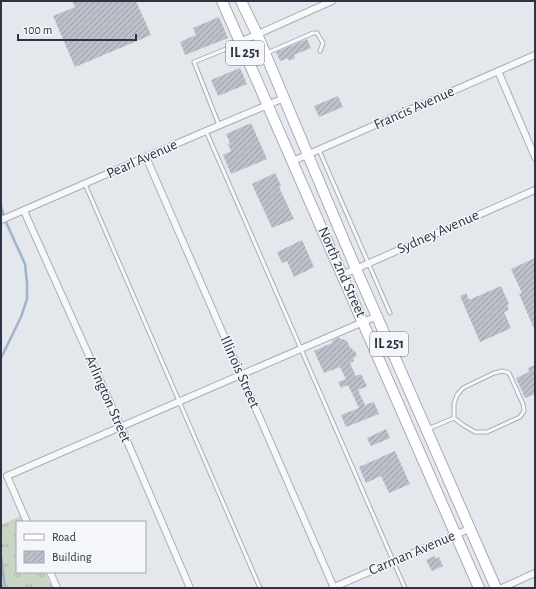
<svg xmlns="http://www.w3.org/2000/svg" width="536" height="589" font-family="'Alegreya Sans',sans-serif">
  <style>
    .grass { fill: url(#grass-tufts) }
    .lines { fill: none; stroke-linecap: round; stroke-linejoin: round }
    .stream { stroke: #9fb4cc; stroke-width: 2.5 }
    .building { fill: url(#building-hatch) }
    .service-casing { stroke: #a9aeb7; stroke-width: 5 }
    .minor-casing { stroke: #a9aeb7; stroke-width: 8 }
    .primary-casing { stroke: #a3abb8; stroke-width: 12 }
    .service { stroke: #f7f8fa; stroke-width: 3 }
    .minor { stroke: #f7f8fa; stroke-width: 6 }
    .primary { stroke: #fff; stroke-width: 10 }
    .labels { text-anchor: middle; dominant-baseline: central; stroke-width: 3; stroke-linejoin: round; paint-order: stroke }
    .shield { fill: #f4f6f9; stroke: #676e7b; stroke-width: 1 }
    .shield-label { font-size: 14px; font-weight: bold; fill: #2b3445 }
    .street-label { font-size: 15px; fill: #2b3445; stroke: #f4f6f9 }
  </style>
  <defs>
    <pattern id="grass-tufts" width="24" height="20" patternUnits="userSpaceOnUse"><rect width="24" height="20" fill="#c9d6c5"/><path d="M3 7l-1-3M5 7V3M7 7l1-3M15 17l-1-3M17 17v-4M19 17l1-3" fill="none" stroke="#adb8ab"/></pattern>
    <pattern id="building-hatch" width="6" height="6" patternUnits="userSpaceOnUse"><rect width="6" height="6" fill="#bbc0ca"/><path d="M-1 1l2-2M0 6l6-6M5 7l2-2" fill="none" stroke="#989da6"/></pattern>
  </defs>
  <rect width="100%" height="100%" fill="#e4e7ec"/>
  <path class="grass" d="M20,516L23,522H17V572H45L52,588H1V525Z"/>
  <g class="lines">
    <g class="stream">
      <path d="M1,206L5,220L25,264L27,283V299L21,317L1,358"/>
      <path d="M1,556L5,588"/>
    </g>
  </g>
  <g class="building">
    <path d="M72,1H136L151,35L75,67L53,16L75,7Z"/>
    <path d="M219,17L228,38L185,55L180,42L196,35L193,28Z"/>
    <path d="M307,39L311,48L294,55L295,58L289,61L288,58L280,61L276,52Z"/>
    <path d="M240,68L247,84L218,96L211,80Z"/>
    <path d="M338,96L343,107L319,117L314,106Z"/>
    <path d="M251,123L267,159L231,174L223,155L231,151L228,144L230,143L226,134Z"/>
    <path d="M275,173L281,186L279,187L294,219L272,228L252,184Z"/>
    <path d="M302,240L314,267L294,277L287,261L282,263L277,252Z"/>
    <path d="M535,258V331L519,294L522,293L511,269Z"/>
    <path d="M501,286L509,304L507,305L509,310L504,312L511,328L480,342L460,296L466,293L469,300Z"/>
    <path d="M339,337L340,339H343L347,341L350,348H352L353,351H355L357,356L353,358L354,361L350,363L356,376L361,374L367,386L358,390L365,405L374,402L379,414L346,427L341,415L359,408L348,385L341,388L338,382L346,379L340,367L324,373L314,351L332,343V341Z"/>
    <path d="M535,365V394L525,398L516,378L529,372L528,368Z"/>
    <path d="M386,429L390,438L371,446L367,438Z"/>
    <path d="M395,451L410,484L389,493L381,476L366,483L359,467Z"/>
    <path d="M435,556L436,559L439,557L443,566L432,571L426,560Z"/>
  </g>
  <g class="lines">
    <g class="service-casing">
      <g id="service">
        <path d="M267,53L313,33H317L323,43L320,51"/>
        <path d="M219,125L194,62L231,47L238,43"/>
        <path d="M206,131L405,588"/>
        <path d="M319,150L390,313"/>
        <path d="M85,184L260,588"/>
        <path d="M428,429L454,418L463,425L475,432H487L520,417L524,411L523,404L509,373L503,371L494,373L463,388L457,395L454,404V418"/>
      </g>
    </g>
    <g class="minor-casing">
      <g id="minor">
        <path d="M240,42L332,1"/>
        <path d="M498,71L535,157"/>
        <path d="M146,157L334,588"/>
        <path d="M293,161L535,55"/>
        <path d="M24,211L121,427L190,588"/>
        <path d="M1,220L206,131L284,98"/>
        <path d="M342,275L535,190"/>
        <path d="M27,522L7,476L377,316"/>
        <path d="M50,572L57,588"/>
        <path d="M332,588L469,529"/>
        <path d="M502,588L535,573"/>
      </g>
    </g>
    <g class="primary-casing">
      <g id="primary">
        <path d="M222,1L479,588"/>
        <path d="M241,1L257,34L356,269L496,588"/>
      </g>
    </g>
    <use href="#service" class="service"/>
    <use href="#minor" class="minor"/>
    <use href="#primary" class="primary"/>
  </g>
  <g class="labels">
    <g class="shield">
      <rect x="226" y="41" width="38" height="24" rx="3"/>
      <rect x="370" y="332" width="38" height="24" rx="3"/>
    </g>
    <g class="shield-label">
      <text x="245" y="53">IL 251</text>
      <text x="389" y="344">IL 251</text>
    </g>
    <g class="street-label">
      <text transform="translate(414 108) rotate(-24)">Francis Avenue</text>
      <text transform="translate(142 159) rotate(-24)">Pearl Avenue</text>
      <text transform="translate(438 232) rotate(-24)">Sydney Avenue</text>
      <text transform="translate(342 272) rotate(66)">North 2nd Street</text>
      <text transform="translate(240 372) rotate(66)">Illinois Street</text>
      <text transform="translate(108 399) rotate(66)">Arlington Street</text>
      <text transform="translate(412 553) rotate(-23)">Carman Avenue</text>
    </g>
  </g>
  <rect width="536" height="589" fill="none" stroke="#2b3445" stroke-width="4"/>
  <rect x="16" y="521" width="130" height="52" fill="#f4f6f9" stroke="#a4a8b1"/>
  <rect x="24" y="534" width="20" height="6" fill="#ffffff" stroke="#a4a8b1"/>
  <text x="52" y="541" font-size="12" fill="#2b3445">Road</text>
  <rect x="24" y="551" width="20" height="12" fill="url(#building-hatch)" stroke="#a4a8b1"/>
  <text x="52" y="561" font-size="12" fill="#2b3445">Building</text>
  <path d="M18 34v6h118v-6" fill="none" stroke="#2b3445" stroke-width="2"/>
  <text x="24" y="34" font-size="12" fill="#2b3445" stroke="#f4f6f9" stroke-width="3" paint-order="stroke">100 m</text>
</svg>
